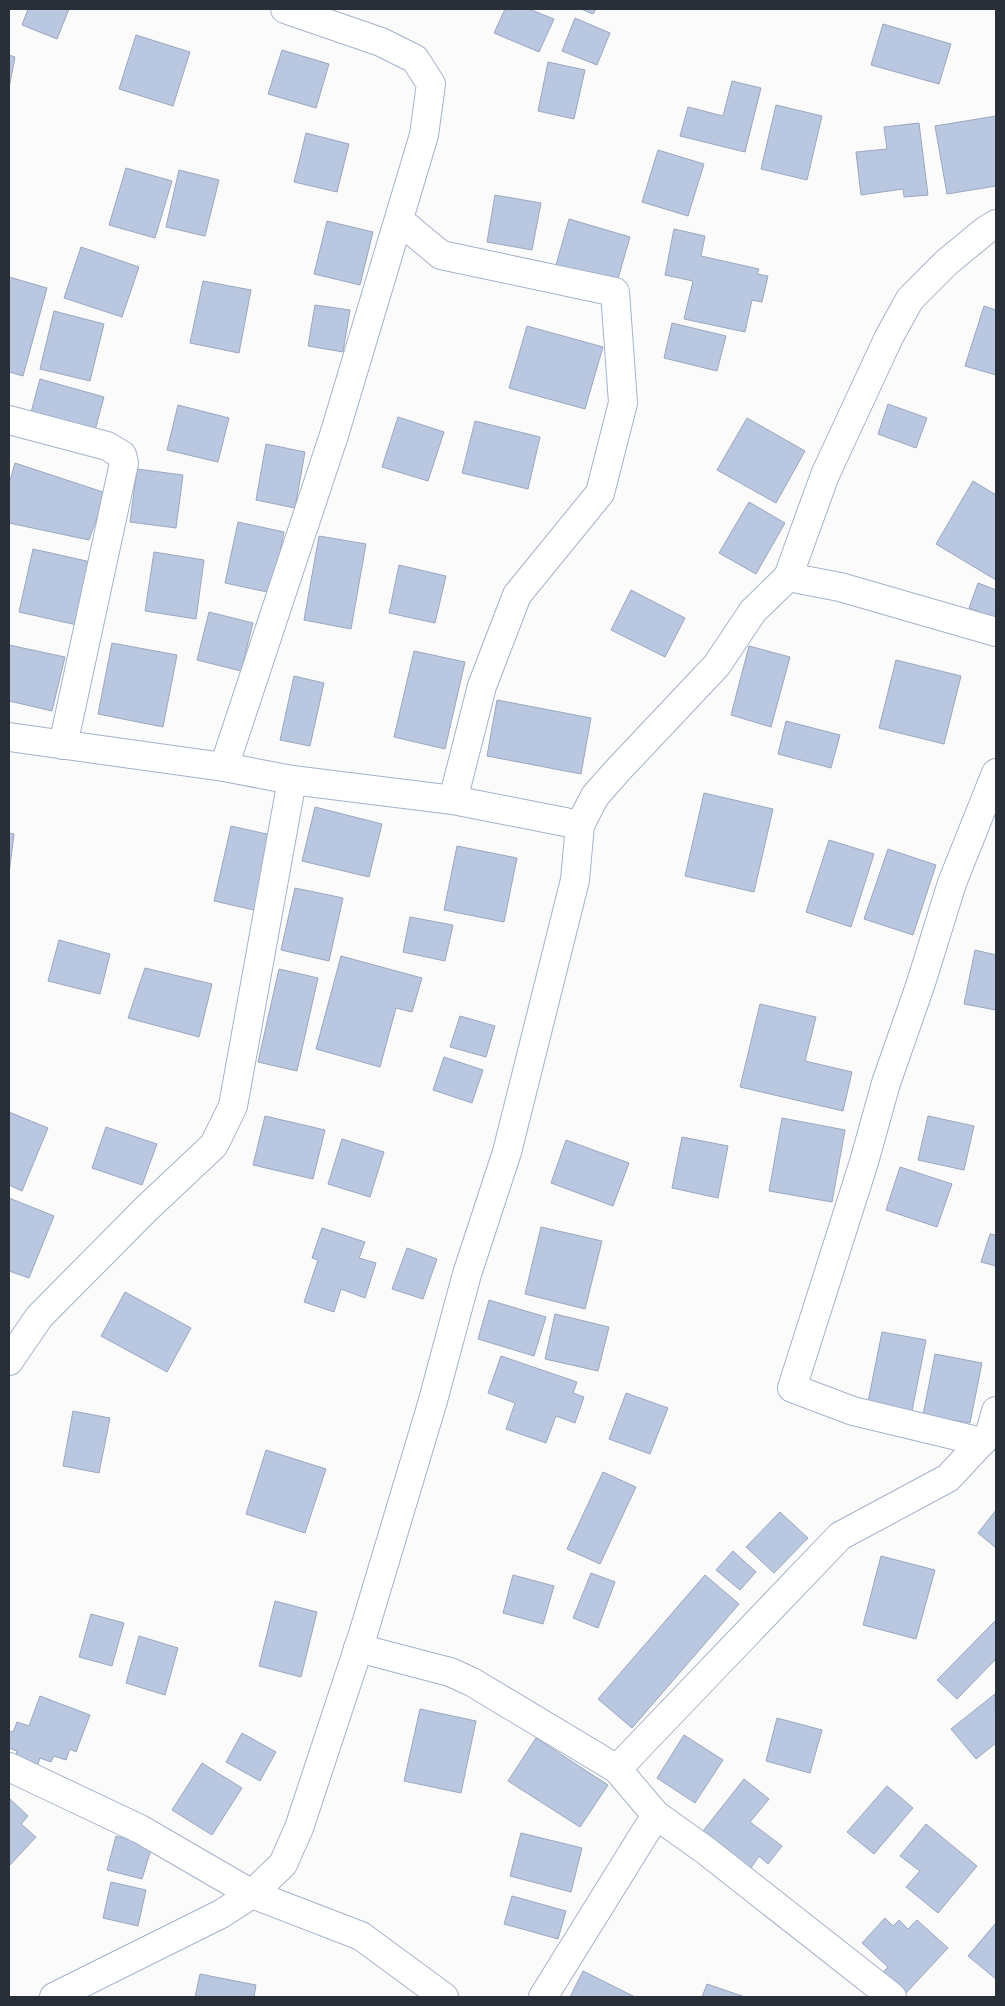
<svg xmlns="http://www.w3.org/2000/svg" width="1005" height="2006" font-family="'DejaVu Sans',sans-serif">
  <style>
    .building { fill: #bac7e0; stroke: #9aa7bf }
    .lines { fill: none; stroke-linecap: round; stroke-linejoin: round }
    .minor-casing { stroke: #a5b2cb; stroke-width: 30 }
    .secondary-casing { stroke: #a5b2cb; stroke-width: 30 }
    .minor { stroke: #fff; stroke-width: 28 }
    .secondary { stroke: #fff; stroke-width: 28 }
  </style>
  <rect width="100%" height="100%" fill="#fbfbfb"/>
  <g class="building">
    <path d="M28,9H69L57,39L22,25Z"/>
    <path d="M505,9H529L554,19L539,52L494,33Z"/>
    <path d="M581,9H596L593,14Z"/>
    <path d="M575,18L610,33L597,65L562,51Z"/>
    <path d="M883,24L951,44L939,84L871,65Z"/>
    <path d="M136,35L190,52L173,106L119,89Z"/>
    <path d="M282,50L329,64L316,108L268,94Z"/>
    <path d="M9,55L15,57L9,88Z"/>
    <path d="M548,62L585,70L574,119L538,111Z"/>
    <path d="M732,81L761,88L745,152L680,136L688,107L723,116Z"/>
    <path d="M776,105L822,116L807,180L761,169Z"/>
    <path d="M996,116V186L947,194L935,126Z"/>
    <path d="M919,123L928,195L904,197L903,189L861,195L856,152L887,149L884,127Z"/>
    <path d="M306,133L349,144L337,192L294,182Z"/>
    <path d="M658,150L704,164L688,216L642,202Z"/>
    <path d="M126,168L172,181L155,238L109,225Z"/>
    <path d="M179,170L219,180L205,236L166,227Z"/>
    <path d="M495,195L541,203L532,250L487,242Z"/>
    <path d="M569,219L630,237L617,282L556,265Z"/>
    <path d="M327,221L373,232L360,285L314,274Z"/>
    <path d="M674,229L705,236L701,256L759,269L757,274L768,276L762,302L752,300L745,332L684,319L693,281L665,275Z"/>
    <path d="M81,247L139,267L122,317L64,298Z"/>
    <path d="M9,277L47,288L23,376L9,372Z"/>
    <path d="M203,281L251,290L239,353L190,343Z"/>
    <path d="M315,305L350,310L343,352L308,346Z"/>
    <path d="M984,306L996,310V375L965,366Z"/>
    <path d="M54,311L104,324L90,381L40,369Z"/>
    <path d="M672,323L726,336L717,371L664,358Z"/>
    <path d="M527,326L603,347L585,409L509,388Z"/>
    <path d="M40,379L104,397L94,434L30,416Z"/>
    <path d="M888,404L927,418L916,448L878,434Z"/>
    <path d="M178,405L229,418L218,462L167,450Z"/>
    <path d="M398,417L444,432L428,481L382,467Z"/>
    <path d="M747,418L805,451L776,503L717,470Z"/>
    <path d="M475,421L540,437L528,489L462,473Z"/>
    <path d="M266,444L305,452L295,508L256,500Z"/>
    <path d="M15,463L106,493L89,540L9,523V484Z"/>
    <path d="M137,469L183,475L176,528L130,522Z"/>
    <path d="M973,481L996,495V580L936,544Z"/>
    <path d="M749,502L785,523L756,574L719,553Z"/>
    <path d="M238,522L284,532L272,593L225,583Z"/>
    <path d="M319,536L366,544L351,629L304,620Z"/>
    <path d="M33,549L91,562L77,625L19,612Z"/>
    <path d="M154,552L204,560L196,619L145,611Z"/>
    <path d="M399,565L446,576L435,623L389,613Z"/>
    <path d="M978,583L996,590V618L969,608Z"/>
    <path d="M631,590L685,618L665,657L611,630Z"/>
    <path d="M209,612L253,623L241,671L197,660Z"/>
    <path d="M112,643L177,655L163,727L98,714Z"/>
    <path d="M9,645L65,657L52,711L9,701Z"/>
    <path d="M749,646L790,657L771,727L731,715Z"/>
    <path d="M414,651L465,662L445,749L394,737Z"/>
    <path d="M896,660L961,676L944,744L879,728Z"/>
    <path d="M294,676L324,683L310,746L280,740Z"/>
    <path d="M497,700L591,718L581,774L487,756Z"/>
    <path d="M786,721L840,735L831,768L778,754Z"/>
    <path d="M704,793L773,809L754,892L685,876Z"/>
    <path d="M315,807L382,824L369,877L302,861Z"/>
    <path d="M231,826L271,835L254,910L214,901Z"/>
    <path d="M9,833L14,834L9,874Z"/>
    <path d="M829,840L874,854L851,927L806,912Z"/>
    <path d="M457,846L517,858L504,922L444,910Z"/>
    <path d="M888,849L936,865L913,935L864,919Z"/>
    <path d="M295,888L343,898L329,961L281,950Z"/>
    <path d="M410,917L453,925L445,961L403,952Z"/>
    <path d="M59,940L110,954L100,994L48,981Z"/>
    <path d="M975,950L996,955V1010L964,1004Z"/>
    <path d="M341,956L422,978L412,1012L396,1008L380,1067L316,1049Z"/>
    <path d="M145,968L212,984L199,1037L128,1018Z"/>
    <path d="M279,969L318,978L297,1071L258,1062Z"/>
    <path d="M760,1004L816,1017L805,1061L852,1072L843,1111L740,1087Z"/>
    <path d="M460,1016L495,1026L486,1057L450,1047Z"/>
    <path d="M444,1057L483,1070L472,1103L433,1090Z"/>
    <path d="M9,1112L48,1128L22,1191L9,1185Z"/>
    <path d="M265,1116L325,1130L313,1179L253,1165Z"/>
    <path d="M928,1116L974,1126L964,1170L918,1160Z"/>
    <path d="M782,1118L845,1130L832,1202L769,1191Z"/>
    <path d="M106,1127L157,1144L142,1185L92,1168Z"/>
    <path d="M682,1137L728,1146L718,1198L672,1188Z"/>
    <path d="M342,1139L384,1152L370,1197L328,1184Z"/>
    <path d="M566,1140L629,1163L613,1206L551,1183Z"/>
    <path d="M900,1167L952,1184L937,1227L886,1210Z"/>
    <path d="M9,1198L54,1216L29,1278L9,1271Z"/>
    <path d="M541,1227L602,1241L585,1309L525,1294Z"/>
    <path d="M322,1228L365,1242L359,1258L376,1263L365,1298L341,1289L334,1312L304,1302L318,1260L312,1258Z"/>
    <path d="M990,1234L996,1235V1266L981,1262Z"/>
    <path d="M407,1248L437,1259L423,1299L392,1289Z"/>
    <path d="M125,1292L191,1328L167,1372L101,1336Z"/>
    <path d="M489,1300L546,1317L534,1356L478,1339Z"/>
    <path d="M555,1314L609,1327L598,1371L545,1359Z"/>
    <path d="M882,1332L926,1340L912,1411L868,1402Z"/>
    <path d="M935,1354L982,1363L970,1423L923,1415Z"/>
    <path d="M501,1356L577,1382L573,1393L584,1397L575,1423L556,1416L546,1443L506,1429L515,1403L488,1393Z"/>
    <path d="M626,1393L668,1408L650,1454L609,1439Z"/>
    <path d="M73,1411L110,1418L99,1473L63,1466Z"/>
    <path d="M266,1450L326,1469L305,1533L246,1514Z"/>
    <path d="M603,1472L636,1487L600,1564L567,1549Z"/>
    <path d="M996,1510V1548L978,1533Z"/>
    <path d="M780,1512L808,1538L774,1573L746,1547Z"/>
    <path d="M733,1551L756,1572L740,1590L716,1570Z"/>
    <path d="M881,1556L935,1570L916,1639L863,1625Z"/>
    <path d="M591,1573L615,1582L598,1628L573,1618Z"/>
    <path d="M513,1575L554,1586L543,1624L503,1613Z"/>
    <path d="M705,1575L739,1604L632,1728L598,1699Z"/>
    <path d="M275,1601L317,1612L301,1677L259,1666Z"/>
    <path d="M91,1614L124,1623L112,1666L79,1657Z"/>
    <path d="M996,1620V1659L957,1699L937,1680Z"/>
    <path d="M139,1636L178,1648L165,1695L126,1683Z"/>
    <path d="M995,1694L996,1743L976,1759L951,1729Z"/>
    <path d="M40,1696L90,1715L76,1752L70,1749L66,1760L54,1756L51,1762L40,1758L36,1770L13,1762L17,1751L9,1748V1731L13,1732L17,1722L29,1726Z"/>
    <path d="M420,1709L476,1721L461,1793L404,1781Z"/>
    <path d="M777,1718L822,1730L810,1773L766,1761Z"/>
    <path d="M242,1733L276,1752L260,1781L226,1762Z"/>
    <path d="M684,1735L723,1760L695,1803L657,1778Z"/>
    <path d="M536,1738L608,1785L580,1827L508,1781Z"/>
    <path d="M202,1763L242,1788L212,1835L172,1810Z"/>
    <path d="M744,1779L769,1799L750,1822L782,1846L768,1864L759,1856L751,1868L703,1831Z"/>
    <path d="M887,1786L913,1808L874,1854L847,1832Z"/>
    <path d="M9,1798L28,1816L21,1824L36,1837L9,1866Z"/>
    <path d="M926,1824L977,1866L938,1913L906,1887L920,1871L900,1856Z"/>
    <path d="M521,1833L582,1848L571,1892L510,1876Z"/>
    <path d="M116,1836L152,1846L142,1879L107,1870Z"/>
    <path d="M111,1882L146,1890L138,1926L103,1918Z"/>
    <path d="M512,1896L566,1911L558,1939L504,1924Z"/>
    <path d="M885,1918L893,1926L899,1920L908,1929L917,1920L948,1948L906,1993L883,1972L888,1967L862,1943Z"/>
    <path d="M995,1924H996V1979L968,1956Z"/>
    <path d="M583,1971L635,1997H570Z"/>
    <path d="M200,1974L256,1985L254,1997H195Z"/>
    <path d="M707,1984L745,1997H702Z"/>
  </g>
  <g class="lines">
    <g class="minor-casing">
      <g id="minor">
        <path d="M399,220L441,255L615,292L623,403L600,493L517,595L482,686L453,800"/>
        <path d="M9,420L107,446L122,455L124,463L63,745"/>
        <path d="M788,577L825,475L889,337L910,299L947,262L986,230L996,224"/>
        <path d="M224,767L335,432L424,135L431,84L415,59L381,42L285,9"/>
        <path d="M9,1361L39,1317L146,1209L214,1145L233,1106L292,780"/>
        <path d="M982,1442L853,1411L792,1388L864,1162L886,1083L921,983L952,883L996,773"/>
        <path d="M358,1648L450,1672L472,1682L617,1769"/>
        <path d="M9,1767L140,1829L252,1894L361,1936L444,1997"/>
        <path d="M543,1997L656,1815"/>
        <path d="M892,1997L705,1850L656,1815L617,1769L840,1536L948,1478L990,1433L996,1411"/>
      </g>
    </g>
    <g class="secondary-casing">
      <g id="secondary">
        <path d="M9,737L224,767L292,780L453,800L580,825"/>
        <path d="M54,1997L221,1914L252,1894L283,1864L299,1828L363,1634L432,1404L467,1274L507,1152L575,880L580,825L595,796L617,771L717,665L753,611L788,577L840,587L996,632"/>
      </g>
    </g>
    <use href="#minor" class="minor"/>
    <use href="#secondary" class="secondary"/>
  </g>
  <rect width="1005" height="2006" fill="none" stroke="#292f38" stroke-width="20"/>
</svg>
